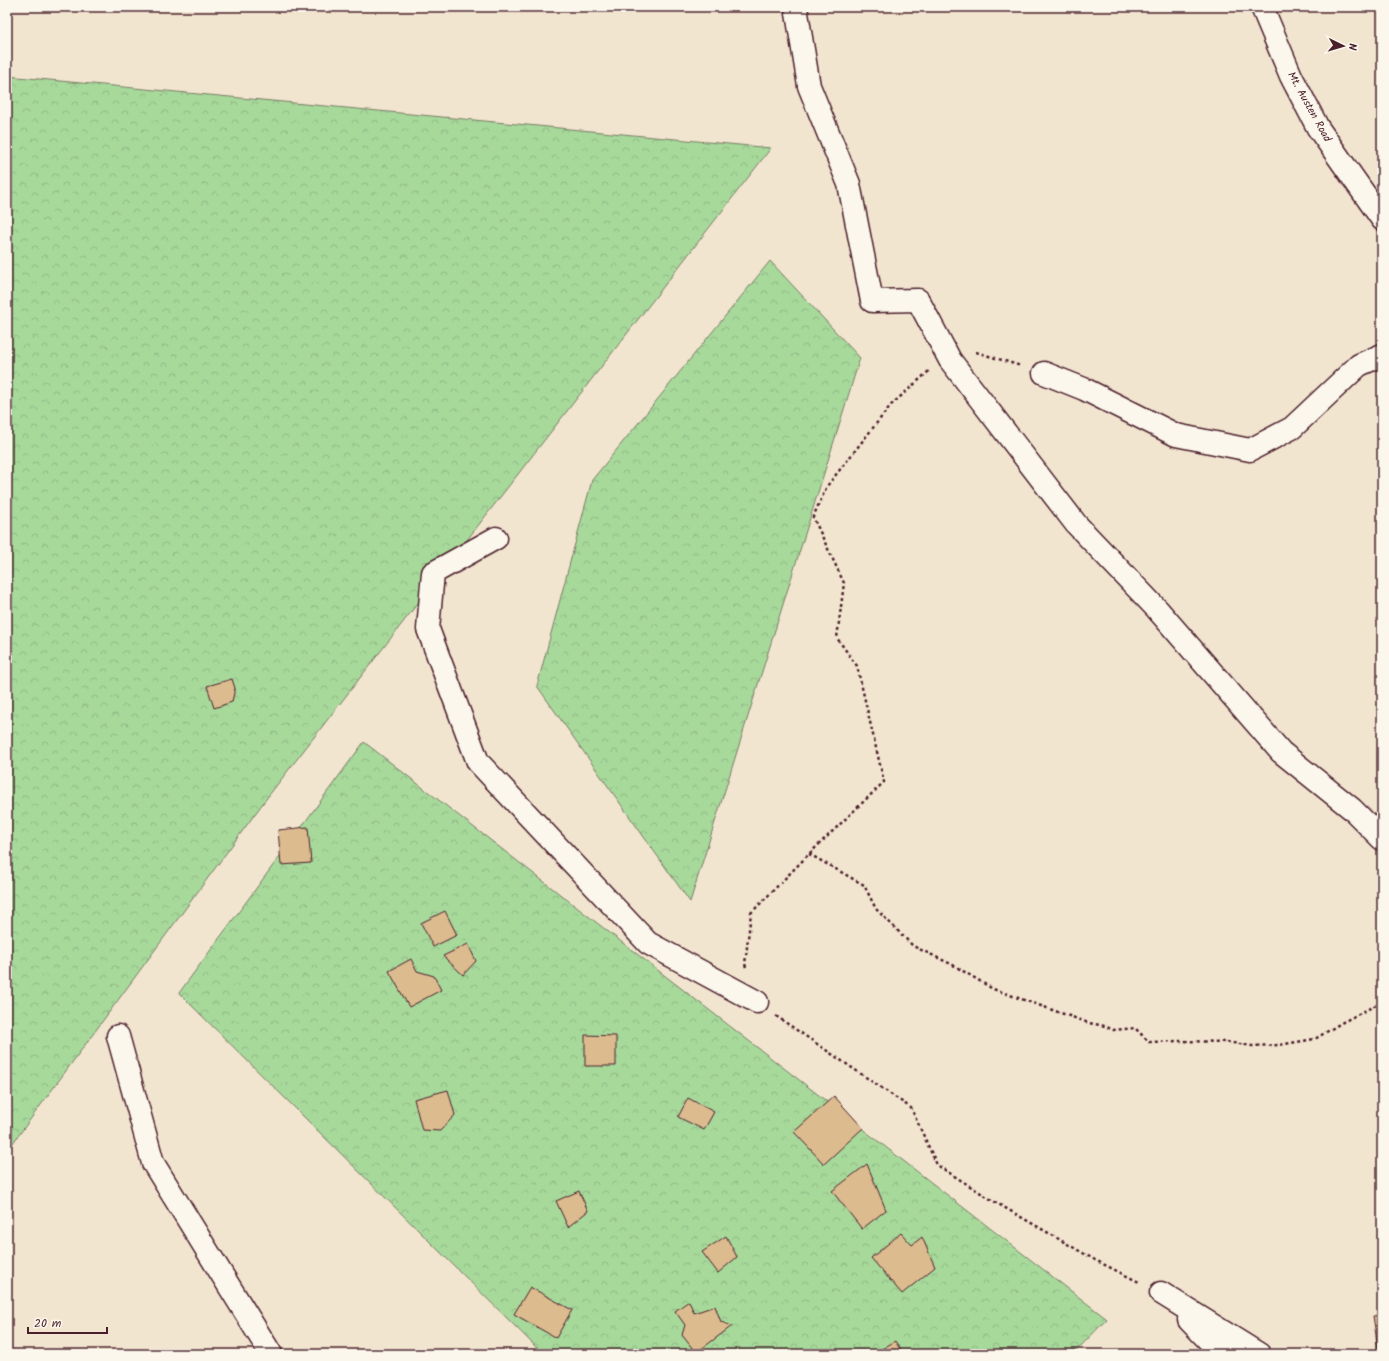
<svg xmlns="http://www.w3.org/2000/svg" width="1389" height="1361" font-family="Kalam,sans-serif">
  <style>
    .forest { fill: url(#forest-crowns); stroke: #787c63 }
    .building { fill: #dcbb8f; stroke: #4a1f2b }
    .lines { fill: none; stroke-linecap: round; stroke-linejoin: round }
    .minor-casing { stroke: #4a1f2b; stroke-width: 25 }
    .path { stroke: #4a1f2b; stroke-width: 2.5; stroke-dasharray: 3 3; stroke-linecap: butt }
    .minor { stroke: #fbf7ec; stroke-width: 22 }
    .labels { text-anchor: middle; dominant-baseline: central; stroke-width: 3; stroke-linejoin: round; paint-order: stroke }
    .street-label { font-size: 11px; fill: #4a1f2b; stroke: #fbf7ec }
  </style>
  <defs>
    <pattern id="forest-crowns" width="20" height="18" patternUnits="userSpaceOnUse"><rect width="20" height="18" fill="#a7d99b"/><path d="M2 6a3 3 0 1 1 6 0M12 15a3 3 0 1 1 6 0" fill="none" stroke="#91ba86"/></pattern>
  </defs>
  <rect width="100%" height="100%" fill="#f2e5d0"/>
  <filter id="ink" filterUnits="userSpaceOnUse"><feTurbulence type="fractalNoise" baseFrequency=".025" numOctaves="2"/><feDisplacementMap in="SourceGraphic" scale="8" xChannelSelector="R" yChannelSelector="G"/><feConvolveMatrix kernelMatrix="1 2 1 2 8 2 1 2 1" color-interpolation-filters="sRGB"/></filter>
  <g filter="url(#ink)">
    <g class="forest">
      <path d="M7,76L771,148L266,799L7,1151Z"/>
      <path d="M770,261L860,358L690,902L537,686L592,480Z"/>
      <path d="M364,742L1107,1319L1073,1354H543L179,993Z"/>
    </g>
    <g class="building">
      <path d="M232,679L235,688L232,702L214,708L207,686Z"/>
      <path d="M308,827L311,863L281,865L278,830Z"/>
      <path d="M445,911L457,935L433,947L421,923Z"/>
      <path d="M468,944L476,961L463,975L443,956Z"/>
      <path d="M411,959L417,971L434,976L441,990L409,1007L389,971Z"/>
      <path d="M585,1035L616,1036V1066H585Z"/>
      <path d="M448,1090L455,1115L440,1131L422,1130L414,1099Z"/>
      <path d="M834,1096L863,1128L824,1164L794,1132Z"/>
      <path d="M688,1098L714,1112L704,1130L678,1117Z"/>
      <path d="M867,1164L886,1210L862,1229L832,1191Z"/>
      <path d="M579,1191L588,1211L568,1227L556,1201Z"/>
      <path d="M901,1233L912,1245L922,1237L935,1267L902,1294L871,1258Z"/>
      <path d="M726,1236L737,1257L718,1273L702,1252Z"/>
      <path d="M530,1287L572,1310L556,1338L514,1314Z"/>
      <path d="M689,1301L694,1313L715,1306L721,1322L732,1326L696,1353L682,1335L685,1325L675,1311Z"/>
      <path d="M1382,1315V1348H1378L1373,1316Z"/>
      <path d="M895,1341L903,1354H874Z"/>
    </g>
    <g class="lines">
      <g class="minor-casing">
        <g id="minor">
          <path d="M796,7L809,86L849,184L872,301L918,300L950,360L1076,524L1157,609L1281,752L1352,809L1382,839"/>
          <path d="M1262,7L1291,76L1318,128L1382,219"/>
          <path d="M1044,373L1084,389L1176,435L1250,450L1292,428L1359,365L1382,355"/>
          <path d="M496,538L433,573L428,629L478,762L648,943L757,1002"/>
          <path d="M118,1036L153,1163L271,1354"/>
          <path d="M1161,1293L1259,1354"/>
          <path d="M1189,1320L1222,1354"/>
        </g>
      </g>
      <g class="path">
        <path d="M976,352L1021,366"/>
        <path d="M809,854L864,885L876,909L913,946L953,965L993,989L1089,1023L1105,1026L1113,1030L1135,1028L1149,1042L1179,1041L1227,1042L1252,1046L1279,1045L1315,1039L1341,1023L1378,1004L1382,1000"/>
        <path d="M746,967L745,964L751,913L809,854L884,782L857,666L837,638L844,583L813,517L827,486L891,405L929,371"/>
        <path d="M776,1016L911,1108L937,1165L995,1202L1095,1260L1139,1282"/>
      </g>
      <use href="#minor" class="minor"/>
    </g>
  </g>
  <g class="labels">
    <g class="street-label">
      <text transform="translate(1309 107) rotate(61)">Mt. Austen Road</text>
    </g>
  </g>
  <rect width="1389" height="1361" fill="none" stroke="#fbf7ec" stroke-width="24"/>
  <rect x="12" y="12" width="1365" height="1337" fill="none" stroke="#4a1f2b" stroke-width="1.5" filter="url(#ink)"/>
  <g transform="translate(1343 46) rotate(95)" stroke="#fbf7ec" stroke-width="3" paint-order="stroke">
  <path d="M0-3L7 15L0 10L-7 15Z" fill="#4a1f2b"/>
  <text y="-6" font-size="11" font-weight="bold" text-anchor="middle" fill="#4a1f2b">N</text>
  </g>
  <path d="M28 1327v6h79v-6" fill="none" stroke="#4a1f2b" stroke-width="2"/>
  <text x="34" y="1327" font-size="12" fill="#4a1f2b" stroke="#fbf7ec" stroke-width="3" paint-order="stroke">20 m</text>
</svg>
